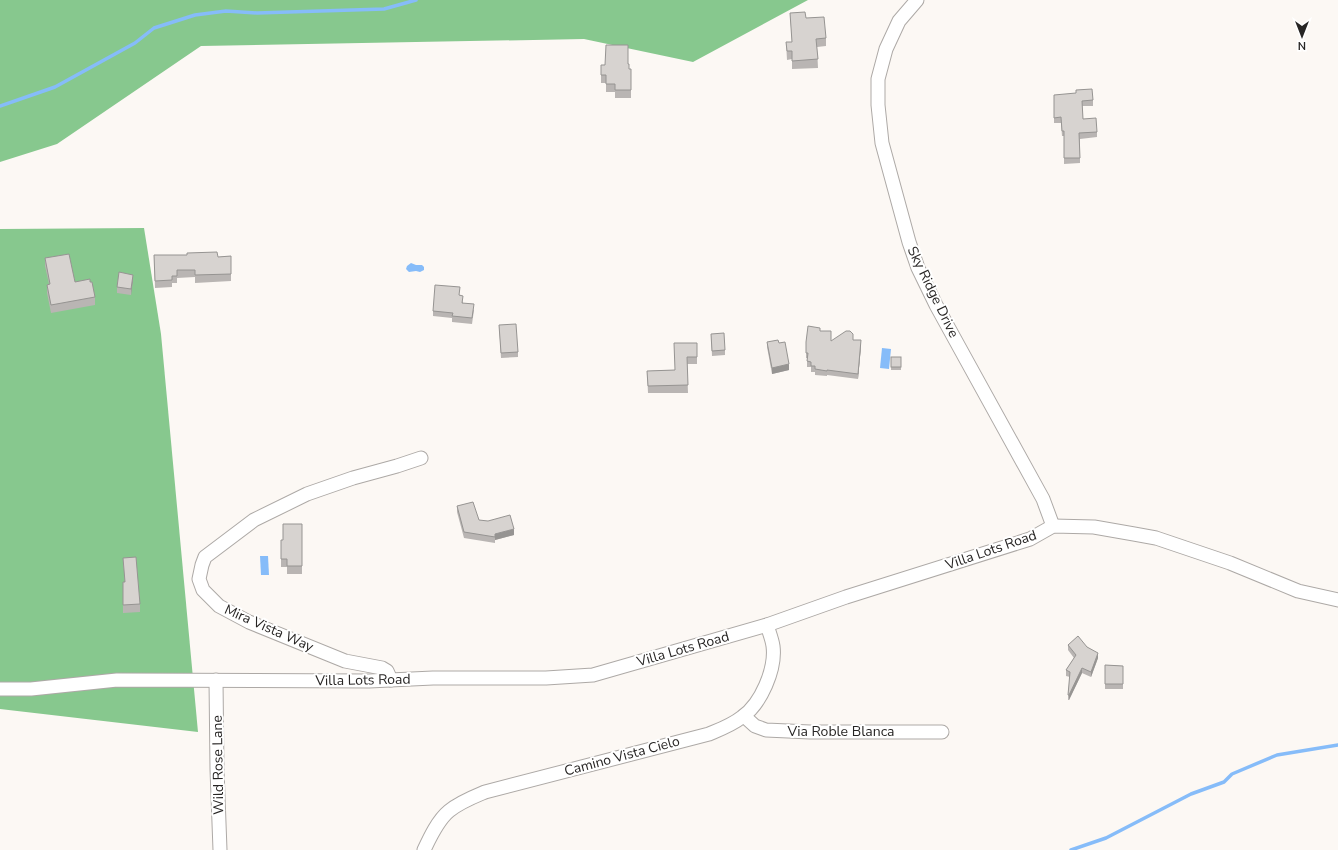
<svg xmlns="http://www.w3.org/2000/svg" width="1338" height="850" font-family="'Nunito Sans',sans-serif">
  <style>
    .forest { fill: #87c88e }
    .water { fill: #86bcf9 }
    .lines { fill: none; stroke-linecap: round; stroke-linejoin: round }
    .stream { stroke: #86bcf9; stroke-width: 3.5 }
    .street-casing { stroke: #ada9a6; stroke-width: 15 }
    .street { stroke: #fff; stroke-width: 13 }
    .wall { fill: #b9b5b3 }
    .shaded-wall { fill: #969492 }
    .building { fill: #d7d3d0; stroke: #969492 }
    .labels { text-anchor: middle; dominant-baseline: central; stroke-width: 4; stroke-linejoin: round; paint-order: stroke }
    .street-label { font-size: 14px; fill: #272524; stroke: #fff }
  </style>
  <rect width="100%" height="100%" fill="#fcf8f4"/>
  <g class="forest">
    <path d="M0,0H808L693,62L584,39L201,46L57,144L0,162Z"/>
    <path d="M144,228L161,334L198,732L0,709V229Z"/>
  </g>
  <g class="water">
    <path d="M411,263L416,265H422L424,267V270L420,272L416,271L409,272L406,269L407,266Z"/>
    <path d="M882,348L891,349L889,369L880,368Z"/>
    <path d="M260,556H268L269,575H261Z"/>
  </g>
  <g class="lines">
    <g class="stream">
      <path d="M0,106L55,87L135,43L154,28L195,15L226,11L257,13L384,9L416,0"/>
      <path d="M1071,850L1106,838L1191,794L1224,782L1232,774L1277,755L1338,745"/>
    </g>
    <g class="street-casing">
      <g id="street">
        <path d="M917,0L899,21L886,49L878,79V105L882,143L909,242L918,268L936,305L1043,499L1053,526"/>
        <path d="M216,680L217,769L220,850"/>
        <path d="M391,680L387,671L382,668L345,661L249,622L219,606L203,590L199,579L202,565L205,557L254,520L307,494L353,478L397,466L421,458"/>
        <path d="M0,689H31L117,680L369,681L433,678H546L593,675L767,625L846,597L1030,539L1053,526L1094,527L1134,534L1156,538L1230,563L1298,591L1338,600"/>
        <path d="M744,716L755,726L766,730L810,732H942"/>
        <path d="M424,850C430,837 438,820 449,811C460,802 473,797 485,792L709,734C721,729 732,725 742,717C761,704 776,669 773,646C772,639 769,632 767,625"/>
      </g>
    </g>
    <use href="#street" class="street"/>
  </g>
  <g class="wall">
    <path d="M790,13L806,18L826,38V46L817,47L818,68L792,69V59L787,60L786,42H792Z"/>
    <path d="M628,64L629,69H631V98H615V92H606V83H601V65Z"/>
    <path d="M1054,95L1093,100V106H1082L1083,119L1097,132V137L1080,139V163L1064,164V136H1062L1061,123H1054Z"/>
    <path d="M154,255L218,257L231,256V281L195,283V277L177,278V283H172V287L155,288Z"/>
    <path d="M45,258L95,297V305L51,313L47,293V285L49,284L45,266Z"/>
    <path d="M133,280L131,295L117,293V287Z"/>
    <path d="M460,295L463,303L474,310L472,324L452,322V318L433,316V311Z"/>
    <path d="M499,325L518,352V357L501,358Z"/>
    <path d="M820,331L831,341L853,340L861,346L858,379L827,375V376L815,375V372H811V367H807V358H806V342Z"/>
    <path d="M711,334L725,350V355L712,356Z"/>
    <path d="M767,342L779,343L789,370L772,374L767,347Z"/>
    <path d="M697,343V364H687L688,393H648L647,371L675,370Z"/>
    <rect x="891" y="357" width="10" height="13"/>
    <path d="M457,506L479,520L514,535L495,540V543L464,538L457,512Z"/>
    <path d="M302,524V574H287V567H281V540H283Z"/>
    <path d="M123,558L140,604V612L123,613V582H125Z"/>
    <path d="M1068,645L1087,647L1098,658L1091,677L1082,673L1069,700H1068V695L1070,677L1066,676V670L1074,658L1068,650Z"/>
    <path d="M1105,665L1123,666V689H1105Z"/>
  </g>
  <g class="shaded-wall">
    <path d="M133,275V280L131,295V289Z"/>
    <path d="M861,340V346L858,379V374Z"/>
    <path d="M789,364V370L772,374V368Z"/>
    <path d="M514,529V535L495,540V534Z"/>
    <path d="M1098,653V658L1091,677V672Z"/>
    <path d="M1082,668V673L1069,700V695Z"/>
  </g>
  <g class="building">
    <path d="M805,12L806,18L824,17L826,38L816,39L818,59L792,61V51H787L786,42H792L790,13Z"/>
    <path d="M606,45H628V64H629V69H631V90H615V84H606V75H601V65H605Z"/>
    <path d="M1092,89L1093,100L1082,101L1083,119L1096,118L1097,132L1079,133L1080,158H1064V131H1062L1061,117L1054,118V95L1076,93V90Z"/>
    <path d="M217,252L218,257L231,256V274L195,275V270H177V276H172V280L155,281L154,255H187V253Z"/>
    <path d="M69,254L75,282L90,279V282H92L95,297L51,305L47,285L50,284L45,258Z"/>
    <path d="M119,272L133,275L131,289L117,287Z"/>
    <path d="M435,285L460,287L459,295L463,296L462,303L474,304L472,318L452,316L453,313L433,311Z"/>
    <path d="M516,324L518,352L501,353L499,325Z"/>
    <path d="M808,326L820,328V331H831V341L846,331H850L853,334V340H861L858,374L827,370V371L815,369V366H811V362L807,361L808,353H806V342Z"/>
    <path d="M724,333L725,350L712,351L711,334Z"/>
    <path d="M778,340L779,343L785,342L789,364L772,368L767,342Z"/>
    <path d="M674,343H697V357H687L688,385L648,386L647,371L675,370Z"/>
    <rect x="891" y="357" width="10" height="10"/>
    <path d="M473,502L479,520L488,521L510,515L514,529L495,534V537L464,532L457,506Z"/>
    <path d="M283,524H302V566H287V559H281V540H283Z"/>
    <path d="M136,557L140,604L123,605V582H125L123,558Z"/>
    <path d="M1078,636L1087,647L1098,653L1091,672L1082,668L1069,695H1068L1070,672L1066,670L1076,655L1068,645Z"/>
    <path d="M1105,665L1123,666V684H1105Z"/>
  </g>
  <g class="labels">
    <g class="street-label">
      <text transform="translate(933 292) rotate(64)">Sky Ridge Drive</text>
      <text transform="translate(991 550) rotate(-19)">Villa Lots Road</text>
      <text transform="translate(269 628) rotate(24)">Mira Vista Way</text>
      <text transform="translate(683 649) rotate(-16)">Villa Lots Road</text>
      <text transform="translate(363 680) rotate(-1)">Villa Lots Road</text>
      <text x="841" y="731">Via Roble Blanca</text>
      <text transform="translate(622 756) rotate(-15)">Camino Vista Cielo</text>
      <text transform="translate(218 765) rotate(-91)">Wild Rose Lane</text>
    </g>
  </g>
  <g transform="translate(1302 36) rotate(180)" stroke="#ffffff" stroke-width="3" paint-order="stroke">
  <path d="M0-3L7 15L0 10L-7 15Z" fill="#272524"/>
  <text y="-6" font-size="11" font-weight="bold" text-anchor="middle" fill="#272524">N</text>
  </g>
</svg>
